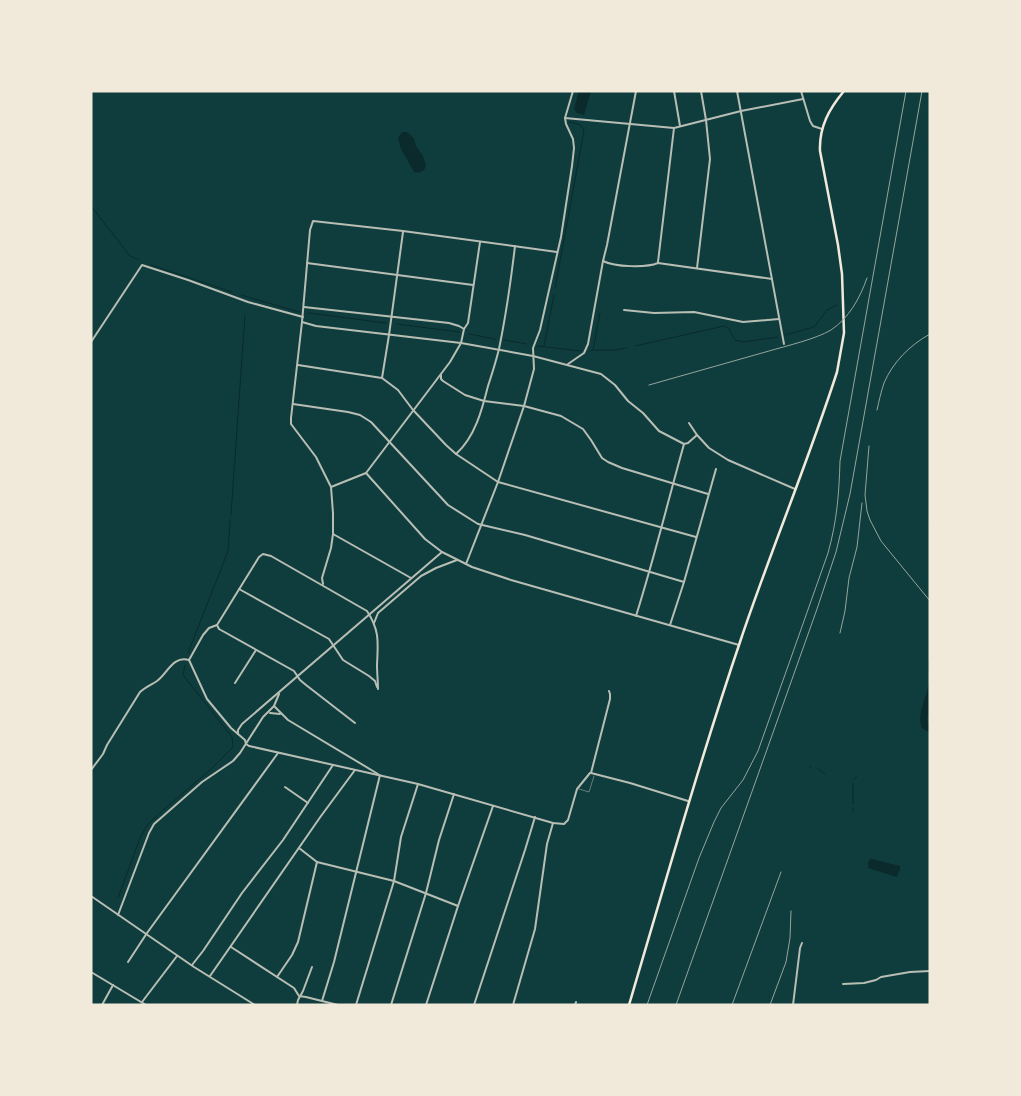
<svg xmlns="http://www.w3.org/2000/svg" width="1021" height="1096" font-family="Mulish,sans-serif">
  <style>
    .water { fill: #0a2a2b }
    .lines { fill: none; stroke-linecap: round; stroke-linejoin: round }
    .stream { stroke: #0a2a2b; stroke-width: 1 }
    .service { stroke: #b8beb3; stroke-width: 0.5 }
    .minor { stroke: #b8beb3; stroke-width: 2 }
    .tertiary { stroke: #b8beb3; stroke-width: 2 }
    .secondary { stroke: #f1e9da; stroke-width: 2.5 }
    .rail { stroke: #97a49c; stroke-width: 1 }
  </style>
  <rect width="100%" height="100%" fill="#0f3d3e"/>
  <g class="water">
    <path d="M579,91H591L584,115L577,113L574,109Z"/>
    <path d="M402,132H407L414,138L416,146L423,156L426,165C425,171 420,174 414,172L401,149L398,138Z"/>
    <path d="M930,657V708L927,719L928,722L930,723V731H926L922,728C916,713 928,696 929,681C930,672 926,665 930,657Z"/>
    <path d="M870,859H872L900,866V869L897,877L868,868V863Z"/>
  </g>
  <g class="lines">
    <g class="stream">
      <path d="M91,206L130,256L139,260"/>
      <path d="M151,265L232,292"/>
      <path d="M555,288L584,131C582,124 577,124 570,122"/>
      <path d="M241,295L299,312"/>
      <path d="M308,313L386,323"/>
      <path d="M397,324L459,332"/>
      <path d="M469,334L495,339"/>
      <path d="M785,335L814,327L827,310L837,305"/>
      <path d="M504,340L527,344"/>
      <path d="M537,346L581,351"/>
      <path d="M544,346L554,295"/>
      <path d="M635,346L724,326L729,329L735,340L743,342L778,337"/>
      <path d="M593,350L600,313"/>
      <path d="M590,351L593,350H614L627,348"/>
      <path d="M231,515L245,315"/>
      <path d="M188,653L228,551L230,520"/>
      <path d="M810,767H811"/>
      <path d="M817,768L825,774"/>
      <path d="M854,779L857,776"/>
      <path d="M853,783V804"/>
      <path d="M853,808V812"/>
      <path d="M163,810L209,771L233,747L232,737L183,675L185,665"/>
      <path d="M118,898L140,838L147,825L161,812"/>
    </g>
    <g class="service">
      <path d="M929,522L930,523"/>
      <path d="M579,789L589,792L594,776"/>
    </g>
    <g class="minor">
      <path d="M674,91L680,126"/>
      <path d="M737,91L784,344"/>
      <path d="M801,91L810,121L813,126L822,129"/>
      <path d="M565,118L573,91"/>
      <path d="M603,261C615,267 646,268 658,263L772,279"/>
      <path d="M658,262L674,128"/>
      <path d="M307,263L473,285"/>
      <path d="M697,268L710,159L706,120L701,91"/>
      <path d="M304,307L449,323L459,326L464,329"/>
      <path d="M624,310L654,313L694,312L743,322L779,319"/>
      <path d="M302,322L316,326L461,343L533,356L601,374L615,385L628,401L643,413L659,431L684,444"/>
      <path d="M91,342L142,265L188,280L248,302L303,317"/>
      <path d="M568,364L584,353L588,344L603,261L607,245L636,91"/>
      <path d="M298,365L382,378L398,390L413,410L446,445L456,454L498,482L696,537"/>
      <path d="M441,375V379L443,381L465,395L484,401L524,406L561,416L583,429L591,440L602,458L608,462L622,468L708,494"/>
      <path d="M382,378L389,335L403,232"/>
      <path d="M293,404L348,412L360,415L371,422L448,505L478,524L525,535L684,582"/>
      <path d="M689,423L697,435L709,448L728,460L795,489"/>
      <path d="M456,454C475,437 482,410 488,386C492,374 496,361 499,349C506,315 511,280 515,246"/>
      <path d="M366,473L425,539L442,552L472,567L511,580L739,645"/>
      <path d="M331,487L366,473L450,362L461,343L464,329L468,323L480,242"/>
      <path d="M333,534L411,578"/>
      <path d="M466,564L498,482L524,406L534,369L533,348L540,330L561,237L572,166L574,148L573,139L566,124L565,118L674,128L741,111L803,99"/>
      <path d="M323,584L322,578L331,548L333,534V513L331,487L316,457L291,424V418L302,322L310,230L313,221L403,231L557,252"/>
      <path d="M239,589L329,639L343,660L369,676L375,681L377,687"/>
      <path d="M636,616C654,559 668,501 684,444L688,443L697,435"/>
      <path d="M374,623L378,613L421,576L436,568L457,560"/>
      <path d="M217,625L259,557L263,554L271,556L367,611C380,631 378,642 377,665C377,673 378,681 378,689"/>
      <path d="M217,625L219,629L294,671L300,680L306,685L355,723"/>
      <path d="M670,625L684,582L716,469"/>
      <path d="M189,660L207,699L231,728L245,740L246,744L249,746L418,784L553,823L564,824L568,820L577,789L590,773H591"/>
      <path d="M235,683L256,650"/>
      <path d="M279,694L274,706L288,720L378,774"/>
      <path d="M270,713L280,714"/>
      <path d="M238,734V730L242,724L442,552"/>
      <path d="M91,770L103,754L107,745L140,692C145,687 151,685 157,681C167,674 173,655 189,660L203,635L209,628L217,625"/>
      <path d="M591,773L630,783L688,801"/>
      <path d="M591,773L610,699V694L609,691"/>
      <path d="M285,787L308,803"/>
      <path d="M299,848L317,862L394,881L458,906"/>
      <path d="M91,896L194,967L255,1005"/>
      <path d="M118,915L149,833L154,824L202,782L233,761L240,753L263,717L274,706"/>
      <path d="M231,947L294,988L299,996L306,997L338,1005"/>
      <path d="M128,962L147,933L278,753"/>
      <path d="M192,965L203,951L242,893L283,840L333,765"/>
      <path d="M210,976L321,816L355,770"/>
      <path d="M277,977L292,955L298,942L317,862"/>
      <path d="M843,984L864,983L876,980L881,977L910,972L930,971"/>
      <path d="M322,1001L334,962L380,775"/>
      <path d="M142,1002L177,956"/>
      <path d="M102,1005L113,985"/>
      <path d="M297,1005L298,1000L303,991L312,967"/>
      <path d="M356,1005L394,881L401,837L418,784"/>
      <path d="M391,1005L426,893L439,840L454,794"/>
      <path d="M426,1005L458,906L493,806"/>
      <path d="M474,1005L525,850L535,817"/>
      <path d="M513,1005L535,929L547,844L553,823"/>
      <path d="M575,1005L576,1002"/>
      <path d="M793,1005L800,948L802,943"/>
    </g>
    <path class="tertiary" d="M91,972L146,1005"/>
    <path class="secondary" d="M629,1005C665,883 700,760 741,639C771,550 808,462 837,372L844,333L842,274L838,245L820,151C819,127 829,109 844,91"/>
    <g class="rail">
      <path d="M649,385C689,374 729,362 769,351C786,346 816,339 831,330C849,318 860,298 867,278"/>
      <path d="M877,410C879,401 881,392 884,383C893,362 910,345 930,334"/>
      <path d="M869,446L865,495L867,511L870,520L881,541L930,601"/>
      <path d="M840,633L845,611L849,578L857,547L862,503"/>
      <path d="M647,1005L699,858L714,822L721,808L743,780L758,751L828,553C837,521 839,494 840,461L906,91"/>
      <path d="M676,1005L817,609L836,552L850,494L922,91"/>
      <path d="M732,1005L781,872"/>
      <path d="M770,1005L786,962L790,938L791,911"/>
    </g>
  </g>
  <rect width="1021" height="1096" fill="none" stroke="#f1e9da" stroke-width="185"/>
</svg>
